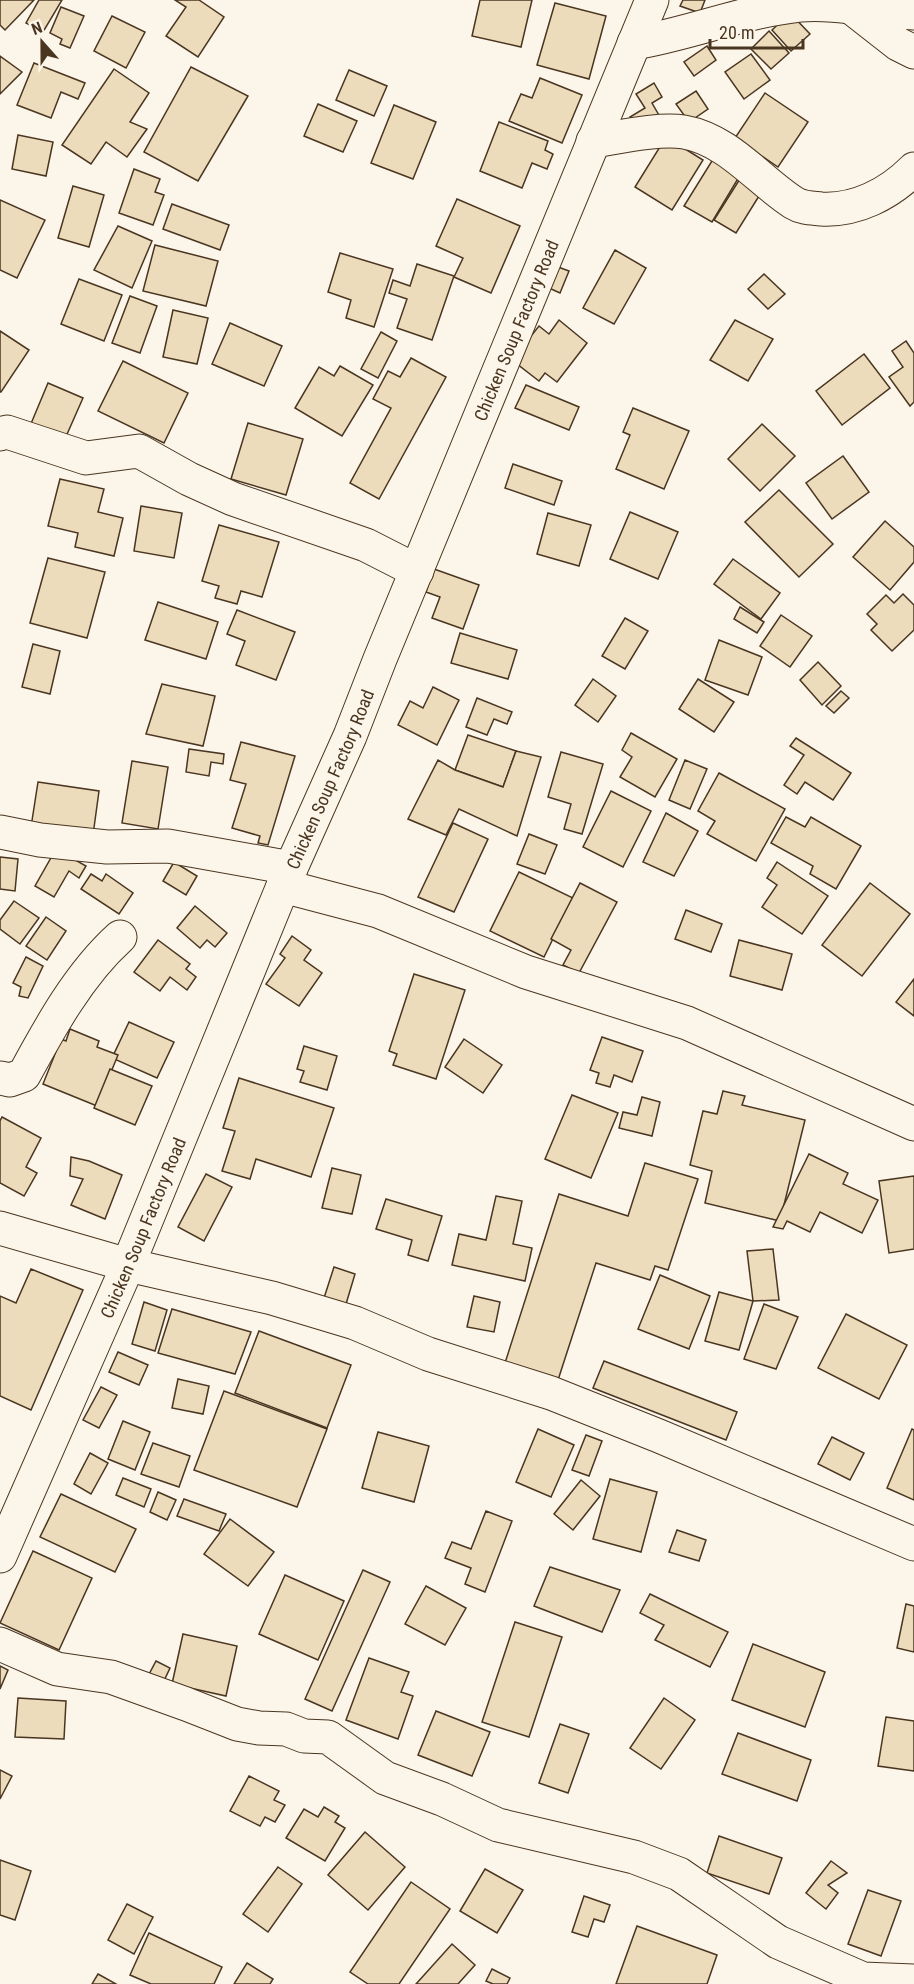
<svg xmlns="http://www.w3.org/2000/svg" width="914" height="1984" font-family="'Roboto Condensed',sans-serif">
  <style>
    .building { fill: #ecdcbc; stroke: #4a3520; stroke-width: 1.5 }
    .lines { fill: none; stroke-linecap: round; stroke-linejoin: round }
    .minor-casing { stroke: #4a3520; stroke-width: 35 }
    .minor { stroke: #fbf6e9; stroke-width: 33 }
    .labels { text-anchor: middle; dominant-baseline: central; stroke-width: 4.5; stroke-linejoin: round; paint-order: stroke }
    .street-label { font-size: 18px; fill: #4a3520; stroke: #fbf6e9 }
  </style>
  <rect width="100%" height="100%" fill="#fbf6e9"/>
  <g class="building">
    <path d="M0,0H34L5,30L0,25Z"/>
    <path d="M39,0H62L43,32L26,23Z"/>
    <path d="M175,0H199L224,17L198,57L166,36L186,7Z"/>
    <path d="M480,0H532L521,47L472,36Z"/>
    <path d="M683,0H705L700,13L680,6Z"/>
    <path d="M555,3L606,16L589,79L537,65Z"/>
    <path d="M61,7L84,16L70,48L60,44L62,39L50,33Z"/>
    <path d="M790,13L810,34L791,51L772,30Z"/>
    <path d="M112,16L145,32L126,68L94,51Z"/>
    <path d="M769,31L789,53L771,69L751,49Z"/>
    <path d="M707,46L716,60L694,76L684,62Z"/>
    <path d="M751,54L770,80L744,99L725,72Z"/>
    <path d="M0,56L22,72L0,94Z"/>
    <path d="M34,63L85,83L78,99L61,92L51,118L17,105Z"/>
    <path d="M191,67L248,96L198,181L144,152Z"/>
    <path d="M114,69L149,93L130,122L147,129L127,157L106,142L91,164L62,145Z"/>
    <path d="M349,70L387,86L374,116L336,100Z"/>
    <path d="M540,78L582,95L562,143L509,121L521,94L532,98Z"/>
    <path d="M654,83L662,97L652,103L660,117L638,130L630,117L645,108L636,94Z"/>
    <path d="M696,91L708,109L689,122L676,104Z"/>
    <path d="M765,93L808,122L778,167L735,138Z"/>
    <path d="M318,104L357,121L343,152L304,136Z"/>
    <path d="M394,105L436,122L413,179L371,163Z"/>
    <path d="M499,122L548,141L545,150L553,154L547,169L532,163L522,188L480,171Z"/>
    <path d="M18,135L53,142L46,176L12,169Z"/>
    <path d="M666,137L703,160L672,210L635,187Z"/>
    <path d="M715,156L742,172L712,222L684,206Z"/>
    <path d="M134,169L160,179L155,192L164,195L153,225L119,213Z"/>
    <path d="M743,174L764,188L736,233L714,220Z"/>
    <path d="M73,186L104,195L89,247L58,238Z"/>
    <path d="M457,199L520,226L491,293L454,277L463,258L436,246Z"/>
    <path d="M0,200L45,220L17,278L0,270Z"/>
    <path d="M172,204L229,225L220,250L163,229Z"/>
    <path d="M118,226L152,241L132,288L94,270Z"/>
    <path d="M155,245L218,261L206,306L143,291Z"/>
    <path d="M615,250L646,268L614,324L583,308Z"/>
    <path d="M340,253L393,269L374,327L346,318L351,300L328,292Z"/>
    <path d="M417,264L454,276L432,340L397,328L407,299L389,293L393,280L410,286Z"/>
    <path d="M558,267L569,271L560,293L549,288Z"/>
    <path d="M764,274L785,294L768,309L748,289Z"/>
    <path d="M79,279L122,295L104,341L61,324Z"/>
    <path d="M130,296L157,306L140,353L112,343Z"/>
    <path d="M173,310L208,318L197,364L163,357Z"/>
    <path d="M559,320L587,343L557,382L545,373L539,381L512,360L539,326L549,334Z"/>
    <path d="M735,320L773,339L748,381L710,360Z"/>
    <path d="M230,323L282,346L264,386L212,364Z"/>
    <path d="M0,331L29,350L1,392H0Z"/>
    <path d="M381,332L397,341L378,378L361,369Z"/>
    <path d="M906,341L914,353V402L910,406L889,377L903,367L892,351Z"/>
    <path d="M864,354L890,388L842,425L816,391Z"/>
    <path d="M411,358L446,377L379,499L350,483L391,408L373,399L388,371L400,377Z"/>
    <path d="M123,361L188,393L164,443L98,411Z"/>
    <path d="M340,366L373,385L342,436L295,408L319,367L334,376Z"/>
    <path d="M48,383L83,398L64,441L30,426Z"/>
    <path d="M526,385L579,407L569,430L515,408Z"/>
    <path d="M633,408L689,431L664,489L616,469L630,435L623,432Z"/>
    <path d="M248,423L303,439L286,495L231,479Z"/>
    <path d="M762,424L795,456L760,491L728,459Z"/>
    <path d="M843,456L869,492L832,519L806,483Z"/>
    <path d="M513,464L562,481L554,505L505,488Z"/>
    <path d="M60,479L104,489L98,512L123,518L114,556L75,547L78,533L48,526Z"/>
    <path d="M779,490L833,544L799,577L745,522Z"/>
    <path d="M141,506L182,513L174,558L134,551Z"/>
    <path d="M630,512L678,532L658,579L610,559Z"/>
    <path d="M548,513L591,525L579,566L537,554Z"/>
    <path d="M885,521L914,547V562L890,590L853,557Z"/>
    <path d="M219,525L279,542L262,597L241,591L237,604L215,598L219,586L202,581Z"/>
    <path d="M48,558L105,572L87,638L30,623Z"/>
    <path d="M733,559L780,593L761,619L714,584Z"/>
    <path d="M434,569L479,585L463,629L432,618L440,597L426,592Z"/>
    <path d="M903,594L914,605V630L892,651L871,630L877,624L867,614L886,595L894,603Z"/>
    <path d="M158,602L218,622L206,659L145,640Z"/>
    <path d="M740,607L764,622L757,633L734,619Z"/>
    <path d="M237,610L295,632L276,680L236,665L245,641L227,634Z"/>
    <path d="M781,615L812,636L790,667L760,646Z"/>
    <path d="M625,618L648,631L625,669L602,656Z"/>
    <path d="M460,633L517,650L508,679L451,663Z"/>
    <path d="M719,640L762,657L748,695L705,680Z"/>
    <path d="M33,644L60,651L50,694L22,687Z"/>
    <path d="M818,662L841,686L822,705L800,680Z"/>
    <path d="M593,679L616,696L598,722L575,705Z"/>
    <path d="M698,679L734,702L714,732L679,709Z"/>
    <path d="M162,684L215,696L203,746L146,734Z"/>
    <path d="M433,687L459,700L437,745L398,725L410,701L423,708Z"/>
    <path d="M841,691L849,698L834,713L826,706Z"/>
    <path d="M477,698L512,712L507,724L494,719L487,735L466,727Z"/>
    <path d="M631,733L677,759L655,797L620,777L632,757L622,750Z"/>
    <path d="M468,735L516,751L503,787L455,770Z"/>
    <path d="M796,738L851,773L833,800L805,782L797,794L784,785L804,755L790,746Z"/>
    <path d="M241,742L295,756L268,845L258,843L260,836L232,828L246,784L230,780Z"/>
    <path d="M189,749L224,754L223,764L211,762L209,776L186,772Z"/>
    <path d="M516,751L541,757L517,836L459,809L446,835L408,819L438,760L455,770L503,787Z"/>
    <path d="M561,752L603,764L582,834L564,829L571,804L548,797Z"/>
    <path d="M685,760L707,769L690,809L669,800Z"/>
    <path d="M132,761L168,767L158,829L122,823Z"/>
    <path d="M719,773L785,809L756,861L707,834L715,821L698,811Z"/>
    <path d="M38,782L99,791L93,835L31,827Z"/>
    <path d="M611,791L651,811L623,867L583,847Z"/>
    <path d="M666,813L698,831L674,876L643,862Z"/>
    <path d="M786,817L805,827L811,817L861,846L836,889L810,874L813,866L771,843Z"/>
    <path d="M453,823L488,839L454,912L418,897Z"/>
    <path d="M529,834L557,845L545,874L517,864Z"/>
    <path d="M56,849L86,866L79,878L69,871L54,897L35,886Z"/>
    <path d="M0,857L18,859L15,891L0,889Z"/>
    <path d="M174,862L197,876L186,895L163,881Z"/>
    <path d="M777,862L828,896L802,934L762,907L777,885L767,878Z"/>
    <path d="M519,872L573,898L544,957L490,931Z"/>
    <path d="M91,874L102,881L106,874L133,893L119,914L81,889Z"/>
    <path d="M580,883L617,902L579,973L563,965L571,950L551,939Z"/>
    <path d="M870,883L910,914L862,976L822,945Z"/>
    <path d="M14,901L39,918L20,944L0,929V920Z"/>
    <path d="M195,906L227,933L215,947L207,940L200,948L177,928Z"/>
    <path d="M686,910L722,924L711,952L675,939Z"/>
    <path d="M46,917L66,931L47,960L26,946Z"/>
    <path d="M292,936L311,950L304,960L322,973L299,1006L266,984L285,958L280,954Z"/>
    <path d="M158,940L190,964L186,969L196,977L187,990L170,977L160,991L134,972Z"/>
    <path d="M739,940L792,954L782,990L730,976Z"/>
    <path d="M26,957L43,966L28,998L19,996L21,987L13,983Z"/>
    <path d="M414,974L465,990L436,1079L393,1065L397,1054L389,1051Z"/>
    <path d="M914,979V1016L896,1002Z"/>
    <path d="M129,1022L174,1042L157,1078L112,1058Z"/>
    <path d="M70,1029L99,1041L97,1047L118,1055L97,1106L43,1084L61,1039L66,1041Z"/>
    <path d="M602,1037L643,1051L632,1082L614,1075L610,1087L596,1083L599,1073L590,1070Z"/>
    <path d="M464,1039L502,1065L483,1093L445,1067Z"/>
    <path d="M304,1046L337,1056L327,1090L300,1082L304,1071L297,1069Z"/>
    <path d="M110,1069L152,1086L135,1125L94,1108Z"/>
    <path d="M239,1078L334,1108L311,1177L256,1159L250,1179L222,1171L235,1131L223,1128Z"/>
    <path d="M723,1091L745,1096L742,1105L805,1120L780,1221L705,1203L712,1171L690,1165L703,1111L717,1114Z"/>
    <path d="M572,1095L618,1113L591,1178L545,1159Z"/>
    <path d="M642,1097L660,1102L652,1136L619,1128L623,1112L637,1115Z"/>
    <path d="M2,1117L41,1138L26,1167L37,1173L24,1196L0,1183V1121Z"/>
    <path d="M809,1154L848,1173L843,1184L878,1200L862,1233L820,1212L810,1232L787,1221L783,1229L773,1227Z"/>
    <path d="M71,1157L89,1161L122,1175L105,1219L71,1205L83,1179L70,1176Z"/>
    <path d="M645,1163L698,1179L668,1270L655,1266L650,1280L596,1263L558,1380L505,1363L559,1194L628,1216Z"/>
    <path d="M332,1168L361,1175L352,1214L322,1208Z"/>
    <path d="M206,1174L232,1187L204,1241L178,1227Z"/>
    <path d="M914,1176V1249L889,1253L879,1181Z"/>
    <path d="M496,1196L522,1201L513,1244L532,1248L525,1281L452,1265L459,1234L486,1240Z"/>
    <path d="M386,1199L442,1216L428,1261L408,1255L412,1240L376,1229Z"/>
    <path d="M773,1249L779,1300L753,1301L747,1251Z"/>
    <path d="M334,1267L355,1274L346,1304L324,1298Z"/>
    <path d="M31,1269L83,1290L31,1410L0,1396V1296L16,1303Z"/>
    <path d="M660,1275L710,1296L689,1349L638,1329Z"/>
    <path d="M719,1292L753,1301L739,1350L705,1341Z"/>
    <path d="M474,1296L500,1302L494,1332L467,1327Z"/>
    <path d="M144,1302L167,1310L155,1351L132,1344Z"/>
    <path d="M764,1304L798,1317L776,1369L744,1359Z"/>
    <path d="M172,1309L251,1332L235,1374L158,1353Z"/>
    <path d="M846,1314L907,1345L879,1399L818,1368Z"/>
    <path d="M259,1331L351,1365L327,1428L235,1393Z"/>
    <path d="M118,1352L148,1365L139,1385L109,1372Z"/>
    <path d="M604,1361L737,1412L726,1440L593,1388Z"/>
    <path d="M178,1379L209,1386L203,1414L172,1408Z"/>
    <path d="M101,1387L117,1395L99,1428L83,1420Z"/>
    <path d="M224,1391L327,1429L297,1507L194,1470Z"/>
    <path d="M123,1421L150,1432L135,1470L108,1459Z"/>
    <path d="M538,1429L574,1445L551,1497L516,1482Z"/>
    <path d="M912,1429L914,1430V1500L887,1488Z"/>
    <path d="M378,1432L429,1446L414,1502L362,1488Z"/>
    <path d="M586,1435L602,1441L589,1476L572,1470Z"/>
    <path d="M832,1437L864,1453L850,1480L818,1464Z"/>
    <path d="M153,1443L190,1456L179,1487L141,1474Z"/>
    <path d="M90,1453L108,1463L91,1494L74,1484Z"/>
    <path d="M123,1478L151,1489L144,1507L116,1495Z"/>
    <path d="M610,1479L657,1492L641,1552L593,1539Z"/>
    <path d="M581,1480L600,1496L573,1530L554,1514Z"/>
    <path d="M158,1492L176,1500L167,1520L150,1512Z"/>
    <path d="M61,1494L136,1529L115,1572L40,1537Z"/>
    <path d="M184,1499L226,1514L219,1531L177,1516Z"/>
    <path d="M486,1511L512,1521L485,1592L465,1584L471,1568L445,1558L452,1542L471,1549Z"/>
    <path d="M230,1519L274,1552L248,1586L204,1554Z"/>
    <path d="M677,1530L706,1540L699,1561L669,1552Z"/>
    <path d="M33,1551L92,1578L59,1650L0,1623Z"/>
    <path d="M550,1567L620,1590L602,1632L534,1606Z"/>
    <path d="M363,1570L390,1582L332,1711L305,1699Z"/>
    <path d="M285,1575L344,1601L318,1660L259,1634Z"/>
    <path d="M426,1586L466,1608L445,1645L405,1624Z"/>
    <path d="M650,1594L728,1632L710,1667L655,1640L664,1625L640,1613Z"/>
    <path d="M906,1604L914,1606V1652L897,1648Z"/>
    <path d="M515,1622L562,1637L529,1737L482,1722Z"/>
    <path d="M183,1634L237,1646L226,1696L172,1684Z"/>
    <path d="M753,1644L825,1672L805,1727L732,1700Z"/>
    <path d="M369,1658L409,1672L401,1692L413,1696L398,1739L346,1720Z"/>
    <path d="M156,1661L170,1668L161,1687L146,1680Z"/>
    <path d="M0,1666L8,1670L0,1689Z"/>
    <path d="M18,1698L66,1701L64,1739L15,1737Z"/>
    <path d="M664,1698L695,1720L661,1769L630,1748Z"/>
    <path d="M436,1711L490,1732L472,1776L418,1755Z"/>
    <path d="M886,1717L914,1721V1771L878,1766Z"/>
    <path d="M560,1724L589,1734L568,1793L539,1783Z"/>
    <path d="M738,1733L811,1760L797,1801L722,1774Z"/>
    <path d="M0,1770L12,1776L0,1799Z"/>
    <path d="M249,1776L279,1791L274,1800L285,1805L275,1822L265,1817L260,1826L230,1811Z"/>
    <path d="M324,1807L339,1816L335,1822L345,1828L325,1861L286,1838L304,1809L318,1817Z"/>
    <path d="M365,1832L405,1867L368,1910L328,1875Z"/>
    <path d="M719,1836L782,1858L769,1894L707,1873Z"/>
    <path d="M0,1860L31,1871L15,1920L0,1915Z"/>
    <path d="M831,1861L847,1873L828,1885L838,1893L826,1909L806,1893Z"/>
    <path d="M278,1867L302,1884L268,1932L243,1914Z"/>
    <path d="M485,1869L523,1890L497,1933L460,1911Z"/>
    <path d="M411,1882L450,1909L399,1984H368L350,1972Z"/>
    <path d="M868,1890L901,1901L881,1956L848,1944Z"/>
    <path d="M584,1896L610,1905L604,1922L594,1919L588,1937L572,1932Z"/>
    <path d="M127,1904L153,1917L134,1954L108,1940Z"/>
    <path d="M637,1926L717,1955L707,1984H616Z"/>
    <path d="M149,1933L222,1967L214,1984H151L130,1975Z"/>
    <path d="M452,1944L475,1965L458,1984H416Z"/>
    <path d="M247,1963L273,1979L270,1984H234Z"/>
    <path d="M492,1969L510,1978L507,1984H493L486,1981Z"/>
    <path d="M98,1974L116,1984H92Z"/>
  </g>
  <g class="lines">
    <g class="minor-casing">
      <g id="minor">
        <path d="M852,8L898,44L914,52"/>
        <path d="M634,43C690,34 743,11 800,5C837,2 876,12 914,13"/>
        <path d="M593,141C619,137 659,128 684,132C729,140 758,180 794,203C802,208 812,208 821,209C856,211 889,194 914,169"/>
        <path d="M0,434L7,432L86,458L139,451L189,479L233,499L366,545L417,571"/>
        <path d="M0,832L40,840L107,847L168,846L291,868"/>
        <path d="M283,886L378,911L526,972L687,1023L914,1124"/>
        <path d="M0,1078L10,1080L24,1075C50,1027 79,974 120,937"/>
        <path d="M0,1228L128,1265L272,1298L355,1323L428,1354L551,1393L659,1436L914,1544"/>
        <path id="s1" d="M0,1556L128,1265L283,886L350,736L380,659L652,0"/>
        <path d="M0,1644L57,1669L111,1677L186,1704L237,1724L259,1728L286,1729L304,1736L328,1737L385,1778L442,1799L498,1825L634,1857L679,1874L778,1942L863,1979L914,1981"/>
      </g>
    </g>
    <use href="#minor" class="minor"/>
  </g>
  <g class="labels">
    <g class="street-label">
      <text stroke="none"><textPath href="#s1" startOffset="1330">Chicken Soup Factory Road</textPath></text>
      <text stroke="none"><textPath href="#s1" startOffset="844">Chicken Soup Factory Road</textPath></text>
      <text stroke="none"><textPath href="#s1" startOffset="358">Chicken Soup Factory Road</textPath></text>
    </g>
  </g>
  <g transform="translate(42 42) rotate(339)" stroke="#fbf6e9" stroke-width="4.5" paint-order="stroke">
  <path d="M0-4.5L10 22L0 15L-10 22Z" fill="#4a3520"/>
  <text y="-9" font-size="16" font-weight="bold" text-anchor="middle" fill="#4a3520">N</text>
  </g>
  <path d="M710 39v9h93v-9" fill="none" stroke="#4a3520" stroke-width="3"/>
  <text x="719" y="39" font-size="18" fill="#4a3520" stroke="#fbf6e9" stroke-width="4.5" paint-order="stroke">20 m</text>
</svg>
